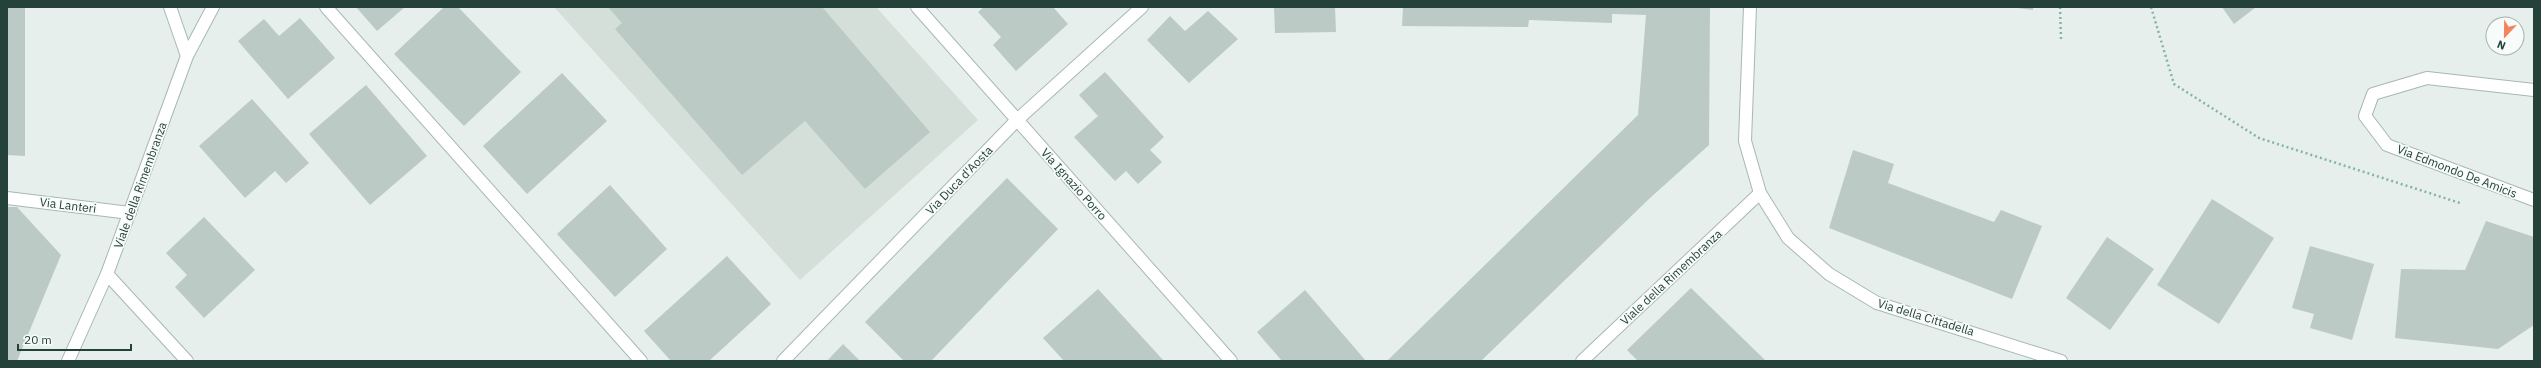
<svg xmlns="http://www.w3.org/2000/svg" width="2541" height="368" font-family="'IBM Plex Sans',sans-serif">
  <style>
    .built { fill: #d4dfda }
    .building { fill: #bbcac4 }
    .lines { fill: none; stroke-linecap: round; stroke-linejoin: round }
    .street-casing { stroke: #a8b8b2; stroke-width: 14 }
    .path { stroke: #86b3a5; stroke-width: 2.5; stroke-dasharray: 2 3; stroke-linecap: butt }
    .street { stroke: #fff; stroke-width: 12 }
    .labels { text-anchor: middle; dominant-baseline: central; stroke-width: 3.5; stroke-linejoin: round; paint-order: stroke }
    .street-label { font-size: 12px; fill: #24423a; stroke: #f7fbf9 }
  </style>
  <rect width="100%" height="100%" fill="#e6efeb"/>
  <path class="built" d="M554,7H876L978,120L800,280Z"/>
  <g class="building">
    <path d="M7,7H25V156L7,155Z"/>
    <path d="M356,7H405L377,31Z"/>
    <path d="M444,7H458L521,72L464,126L394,54Z"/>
    <path d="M608,7H822L930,132L865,189L805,121L742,175L615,29L622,23Z"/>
    <path d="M984,7H1053L1068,24L1016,71L993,45L1001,37L978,12Z"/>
    <path d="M1274,7H1335L1336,32L1275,33Z"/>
    <path d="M1403,7H1710L1709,145L1650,198L1481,361H1387L1638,115L1646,15L1612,14V23L1529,20L1528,27L1402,26Z"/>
    <path d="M2010,7H2033V10Z"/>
    <path d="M2222,7H2256L2234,24Z"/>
    <path d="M1208,11L1238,39L1189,83L1147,40L1170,16L1185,31Z"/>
    <path d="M300,18L335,58L288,99L238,41L264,19L279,36Z"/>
    <path d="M1105,72L1164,137L1150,150L1162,162L1138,184L1126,171L1115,181L1074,137L1098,116L1079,95Z"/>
    <path d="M562,73L607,121L527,194L483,146Z"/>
    <path d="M366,85L427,156L370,205L309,134Z"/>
    <path d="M252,99L309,163L286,183L275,171L245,198L199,146Z"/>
    <path d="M1853,150L1894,164L1888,183L1994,222L2001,210L2042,226L2012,299L1829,228Z"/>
    <path d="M1007,178L1058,229L931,361H904L865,322Z"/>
    <path d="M610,185L667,249L615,297L557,234Z"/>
    <path d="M2212,199L2274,238L2219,324L2157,285Z"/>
    <path d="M7,207H17L61,255L17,361H7Z"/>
    <path d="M204,217L255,270L204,318L175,287L187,275L166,253Z"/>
    <path d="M2486,221L2534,237V325L2498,349L2395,338L2401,269L2465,270Z"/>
    <path d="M2107,237L2154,269L2110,330L2066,298Z"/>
    <path d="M2310,246L2374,264L2352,340L2310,328L2314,314L2292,308Z"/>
    <path d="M727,256L771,304L709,361H671L644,331Z"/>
    <path d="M1691,288L1766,361H1638L1627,350Z"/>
    <path d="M1098,289L1164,361H1064L1043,338Z"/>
    <path d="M1305,290L1366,361H1282L1257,332Z"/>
    <path d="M843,344L860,361H827Z"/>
  </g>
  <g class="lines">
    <g class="street-casing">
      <g id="street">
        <path d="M170,7L187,56"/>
        <path d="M326,7L641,361"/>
        <path d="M917,7L1231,361"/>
        <path d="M1750,7L1745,141L1760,193L1788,238L1829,274L1877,303L2061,361"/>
        <path d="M2534,90L2427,78L2373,94L2365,116L2387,145L2534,200"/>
        <path d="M7,198L130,213"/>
        <path d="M107,274L187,361"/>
        <path d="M68,361L107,274L187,56L213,7"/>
        <path d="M783,361L1017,120L1142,7"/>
        <path d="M1582,361L1760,193"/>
      </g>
    </g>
    <g class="path">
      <path d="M2060,7L2061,39"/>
      <path d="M2151,7L2174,84L2259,138L2460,203"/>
    </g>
    <use href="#street" class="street"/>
  </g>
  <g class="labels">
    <g class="street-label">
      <text transform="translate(2457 171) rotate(21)">Via Edmondo De Amicis</text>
      <text transform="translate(959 180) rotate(-46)">Via Duca d'Aosta</text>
      <text transform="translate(1074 184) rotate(48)">Via Ignazio Porro</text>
      <text transform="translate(140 185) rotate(-70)">Viale della Rimembranza</text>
      <text transform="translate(68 205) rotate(7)">Via Lanteri</text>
      <text transform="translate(1671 277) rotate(-43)">Viale della Rimembranza</text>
      <text transform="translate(1926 317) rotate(17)">Via della Cittadella</text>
    </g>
  </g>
  <rect width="2541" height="368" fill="none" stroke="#24423a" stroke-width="16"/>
  <g transform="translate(2505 36) rotate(202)"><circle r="19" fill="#f7fbf9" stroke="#a3b1ad"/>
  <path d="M0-3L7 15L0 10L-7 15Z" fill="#f4845f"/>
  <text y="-6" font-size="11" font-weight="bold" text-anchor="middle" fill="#24423a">N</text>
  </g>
  <path d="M18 344v6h113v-6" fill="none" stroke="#24423a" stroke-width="2"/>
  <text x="24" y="344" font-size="12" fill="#24423a" stroke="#f7fbf9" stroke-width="3" paint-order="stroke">20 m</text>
</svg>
